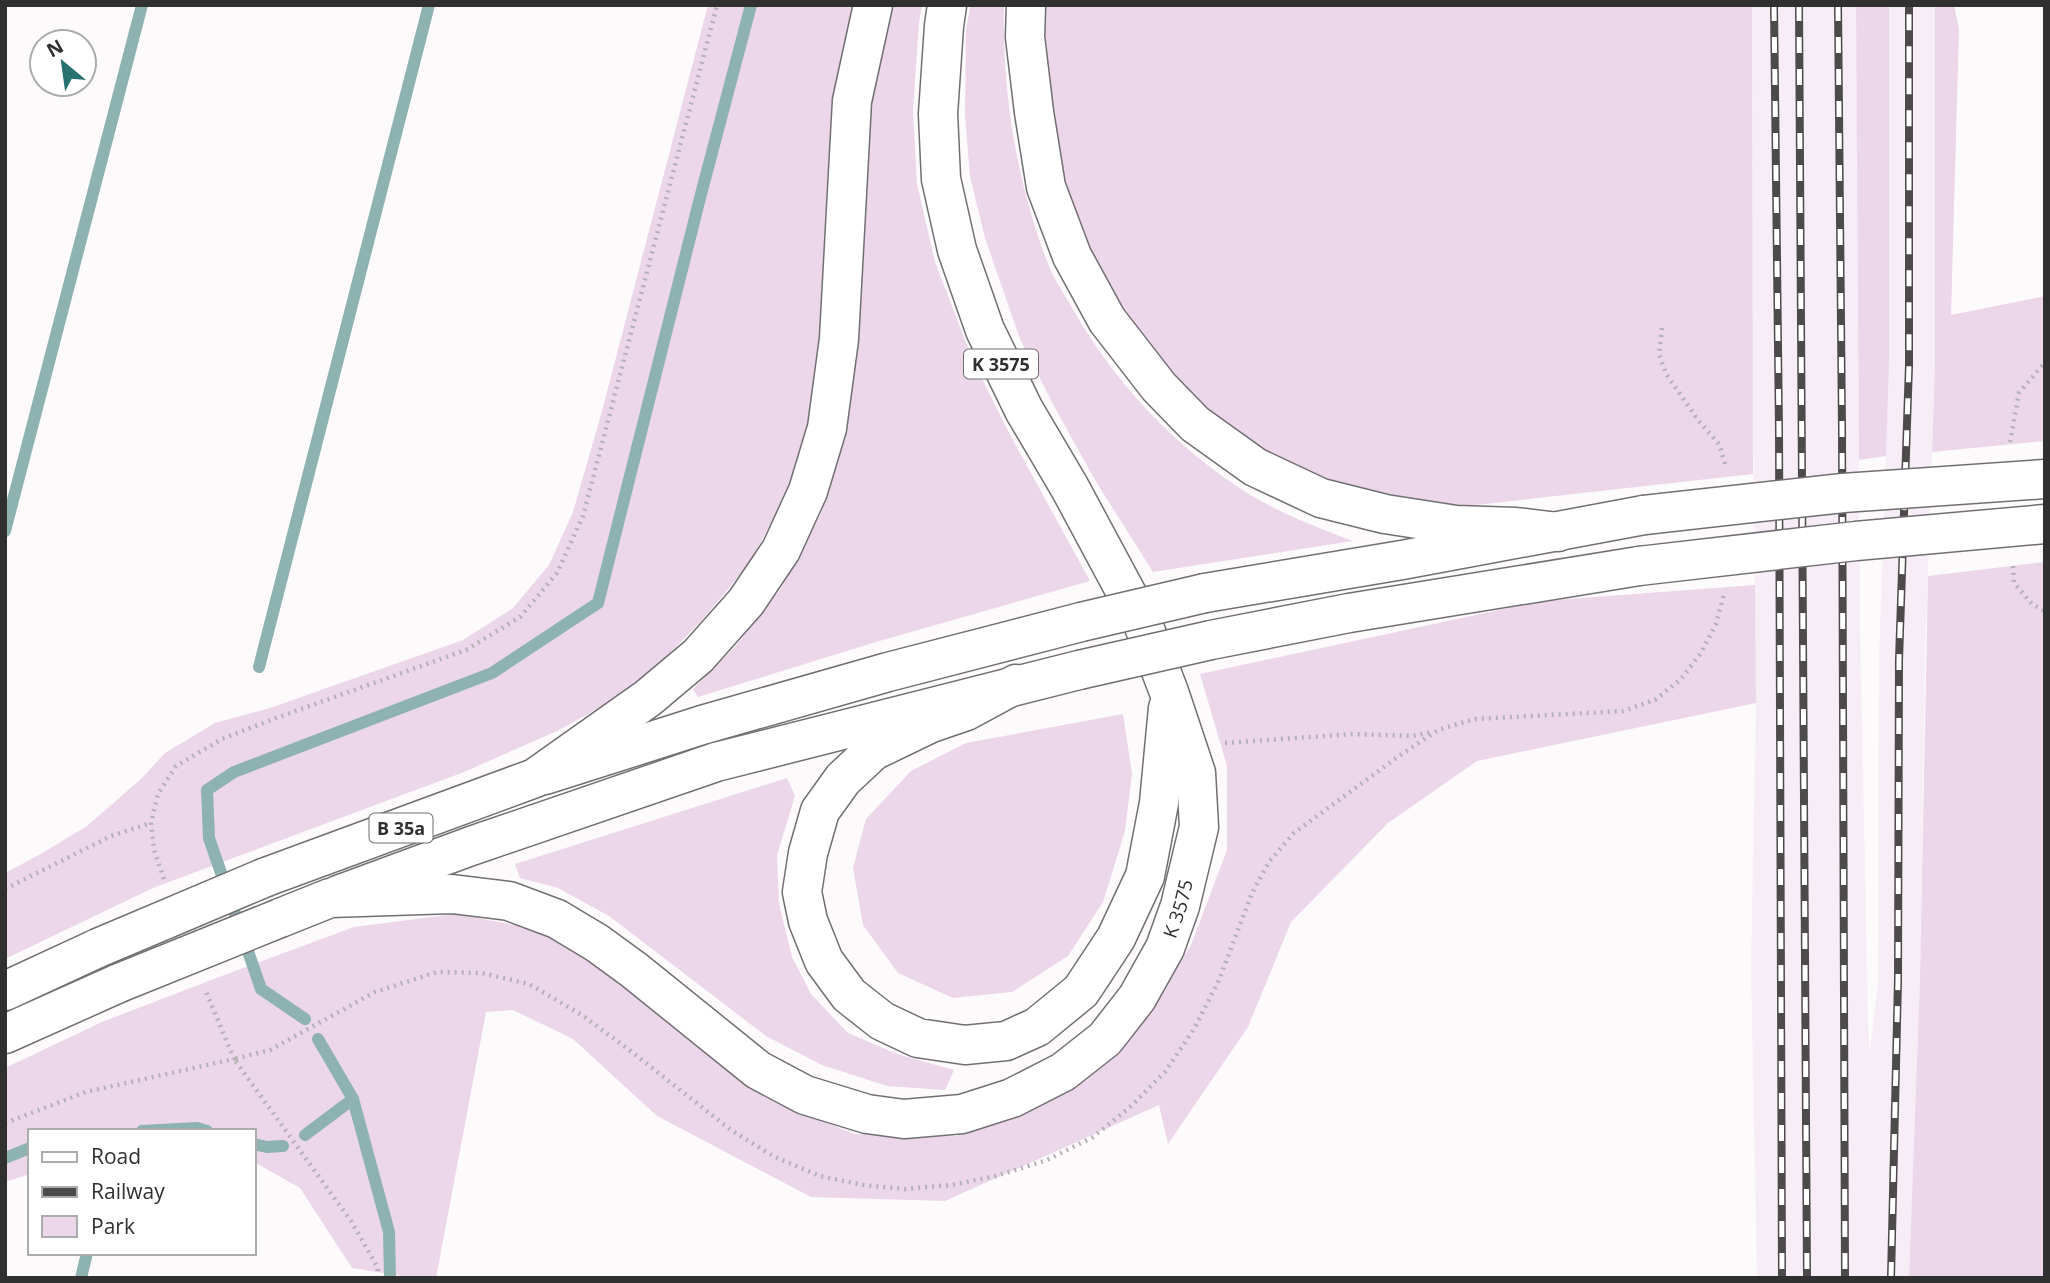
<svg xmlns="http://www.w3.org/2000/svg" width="2050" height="1283" font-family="'Open Sans',sans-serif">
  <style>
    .built { fill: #f6edf6 }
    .green { fill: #ebd6ea }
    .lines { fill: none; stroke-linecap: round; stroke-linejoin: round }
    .stream { stroke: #8db2b0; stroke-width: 12 }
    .secondary-casing { stroke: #726f72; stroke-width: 41 }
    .primary-casing { stroke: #726f72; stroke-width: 41 }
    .path { stroke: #b4b2b4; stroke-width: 4.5; stroke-dasharray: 2 5; stroke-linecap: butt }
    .secondary { stroke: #fff; stroke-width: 38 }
    .primary { stroke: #fff; stroke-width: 38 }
    .rail-casing { stroke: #4c4a4b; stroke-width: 8 }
    .rail { stroke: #fff; stroke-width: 5; stroke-dasharray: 16; stroke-linecap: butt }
    .secondary-bridge-casing { stroke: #726f72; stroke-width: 41; stroke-linecap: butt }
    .primary-bridge-casing { stroke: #726f72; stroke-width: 41; stroke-linecap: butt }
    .secondary-bridge { stroke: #fff; stroke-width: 38 }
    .primary-bridge { stroke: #fff; stroke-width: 38 }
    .labels { text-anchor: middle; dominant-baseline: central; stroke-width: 5; stroke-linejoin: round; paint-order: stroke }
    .shield { fill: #fff; stroke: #6f6e6f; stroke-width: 2 }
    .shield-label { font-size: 18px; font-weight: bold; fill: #313031 }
    .street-label { font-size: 19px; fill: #313031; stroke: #fff }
  </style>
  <rect width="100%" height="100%" fill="#fdfafc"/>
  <path class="built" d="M1752,5H1856L1860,625L1868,1022L1870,1052L1878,982L1879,660L1889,365V5H1935V363L1925,660L1920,979L1909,1278H1757L1751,968L1756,703L1753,417Z"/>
  <g class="green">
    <path d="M708,5H854L832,100L819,334L809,422L785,498L748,565L703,619L662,661L610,702L557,731L464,772L153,888L5,959V873L39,855L87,826L141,779L165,753L215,723L270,708L463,640L513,608L549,565L573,512L602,411Z"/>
    <path d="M894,5H922L919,22L913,110L917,184L935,262L973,361L1008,431L1090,581L876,642L698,697L693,689L734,648L780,590L821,514L846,435L857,339L870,107Z"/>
    <path d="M971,5H1004C1002,96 1017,185 1050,269C1056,282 1064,294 1071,306C1112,379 1169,441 1238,487C1273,511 1314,526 1353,541L1153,572L1095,480L1054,406L1020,339L985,238L970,177L965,114L966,28Z"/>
    <path d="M1042,5H1752L1753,474L1458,507L1390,502L1321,482L1264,453L1204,410L1122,314L1088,254L1063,185L1049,110Z"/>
    <path d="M1856,5H1889V365L1886,456L1859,460Z"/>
    <path d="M1935,5H1954L1959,29L1951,315L2045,296V441L1932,452L1935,363Z"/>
    <path d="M2045,562V1278H1909L1920,979L1928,576Z"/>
    <path d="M1755,585L1756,703L1477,761L1388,823L1291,922L1248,1027L1168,1144L1159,1105L945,1201L811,1197L657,1116L573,1039L513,1010L486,1012L436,1278H414L352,1268L300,1188L254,1162V1131H30V1174L5,1182V1068L102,1022L219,977L354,927L455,914L532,928L594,960L680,1031L771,1100L854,1134L957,1136L1085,1073L1141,1023L1191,945L1227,850V766L1200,674L1541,601Z"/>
    <path d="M1123,714L1132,774L1125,831L1103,902L1068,956L1012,992L953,998L898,973L863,925L853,868L866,819L911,771L966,743Z"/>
    <path d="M787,778L795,796L777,855L779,904L792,957L811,994L848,1033L897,1054L954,1070L945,1090L887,1086L822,1065L766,1036L609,916L558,888L520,878L515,864Z"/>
  </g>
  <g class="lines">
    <g class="stream">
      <path d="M5,531L142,5"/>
      <path d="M259,667L429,5"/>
      <path d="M305,1019L261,989L209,838L207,790L234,772L492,673L598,603L700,198L751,5"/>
      <path d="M318,1039L353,1099L389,1232L390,1278"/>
      <path d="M142,1131L197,1128L207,1131"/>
      <path d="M305,1135L353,1099"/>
      <path d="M254,1144L267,1147L283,1146"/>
      <path d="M5,1158L30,1148"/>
      <path d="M81,1278L87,1253"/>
    </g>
    <g class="secondary-casing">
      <g id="secondary">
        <path d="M1205,593L1402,560L1644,515"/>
        <path d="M1211,640L1349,613L1639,566"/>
        <path d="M545,775L702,725L888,672L1081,622"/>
        <path d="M338,895L471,846L716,762L1079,670"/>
      </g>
    </g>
    <g class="primary-casing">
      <g id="primary">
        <path d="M1026,5L1025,37L1034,112L1046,187L1072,256L1107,320L1159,387L1195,424L1255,467L1321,498L1385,514L1456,525L1516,527L1558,532"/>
        <path d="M1016,684L966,711L931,723L873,751L843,779L820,811L808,853L802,892L808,921L824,961L849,995L882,1021L918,1038L965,1045L1006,1041L1037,1027L1081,991L1116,938L1145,876L1159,803L1168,708"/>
        <path d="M266,877L535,778L648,698L698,656L746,602L781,550L808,491L827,428L839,339L852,101L873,5"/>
        <path id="s1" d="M280,918L330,898L452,894L509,901L557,919L597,943L634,970L758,1070L805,1095L867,1114L904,1119L962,1114L1012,1098L1063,1072L1105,1039L1137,998L1165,948L1180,906L1199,827L1196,773L1169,692L1143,624L1070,488L1024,410L985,330L957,250L941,179L938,114L944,26L947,5"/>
        <path d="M5,991L98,948"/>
        <path d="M5,1034L119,983"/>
      </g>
    </g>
    <g class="path">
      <path d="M1662,328L1659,354L1666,374L1698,420L1719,444L1726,467"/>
      <path d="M2010,442L2019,393L2045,362"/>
      <path d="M2013,566L2014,583L2032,604L2045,611"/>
      <path d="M1225,743L1353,734L1412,736L1433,732"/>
      <path d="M164,879L154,850L151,823L158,794L176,766L222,739L276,718L466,650L520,617L557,573L583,516L717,5"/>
      <path d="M5,889L111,836L151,823"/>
      <path d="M5,1123L86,1092L234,1059L205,989"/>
      <path d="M377,1278L378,1268L351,1221L234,1059L270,1050L375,992L437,972L482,973L529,984L582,1015L628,1049L731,1130L773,1156L820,1176L863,1185L905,1189L951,1185L996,1176L1047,1160L1093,1137L1130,1107L1165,1072L1194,1029L1219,980L1252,893L1269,862L1294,833L1399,756L1438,730L1475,719L1623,711L1655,700L1681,679L1701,653L1716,624L1724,594"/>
    </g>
    <use href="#secondary" class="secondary"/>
    <use href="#primary" class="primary"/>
    <g class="rail-casing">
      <g id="rail">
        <path d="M1774,5L1779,431L1782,1278"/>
        <path d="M1799,5L1807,1278"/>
        <path d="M1838,5L1842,429L1845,1278"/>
        <path d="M1891,1278L1898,980L1899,660L1909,365V5"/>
      </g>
    </g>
    <use href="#rail" class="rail"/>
    <g class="secondary-bridge-casing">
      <g id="secondary-bridge">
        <path d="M1644,515L1843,493L2045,479"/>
        <path d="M1639,566L1856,541L2045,524"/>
        <path d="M1081,622L1205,593"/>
        <path d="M1079,670L1211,640"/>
      </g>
    </g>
    <g class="primary-bridge-casing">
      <g id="primary-bridge">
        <path d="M98,948L266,877"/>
        <path d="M119,983L280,918"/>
      </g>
    </g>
    <use href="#secondary-bridge" class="secondary-bridge"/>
    <use href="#primary-bridge" class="primary-bridge"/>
  </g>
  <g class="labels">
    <g class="shield">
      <rect x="964" y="349.5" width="74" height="29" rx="5"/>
      <rect x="369.5" y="813.5" width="63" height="29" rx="5"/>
    </g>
    <g class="shield-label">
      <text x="1001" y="364">K 3575</text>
      <text x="401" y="828">B 35a</text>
    </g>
    <g class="street-label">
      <text stroke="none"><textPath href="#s1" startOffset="1064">K 3575</textPath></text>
    </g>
  </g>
  <rect width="2050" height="1283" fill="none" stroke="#313031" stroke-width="14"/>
  <rect x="28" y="1129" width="228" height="126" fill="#ffffff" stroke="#adacad" stroke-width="2"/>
  <rect x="42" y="1152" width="35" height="10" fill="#ffffff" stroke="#adacad" stroke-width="2"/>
  <text x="91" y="1164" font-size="21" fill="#313031">Road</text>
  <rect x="42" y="1187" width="35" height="10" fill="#4c4a4b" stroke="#adacad" stroke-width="2"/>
  <text x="91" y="1199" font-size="21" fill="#313031">Railway</text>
  <rect x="42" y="1216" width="35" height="21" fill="#ebd6ea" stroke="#adacad" stroke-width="2"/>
  <text x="91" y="1234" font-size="21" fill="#313031">Park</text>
  <g transform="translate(63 63) rotate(331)"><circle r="33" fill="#ffffff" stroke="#adacad" stroke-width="2"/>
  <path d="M0-5L12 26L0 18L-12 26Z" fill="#27716f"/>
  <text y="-10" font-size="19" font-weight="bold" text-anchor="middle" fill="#313031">N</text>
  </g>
</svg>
